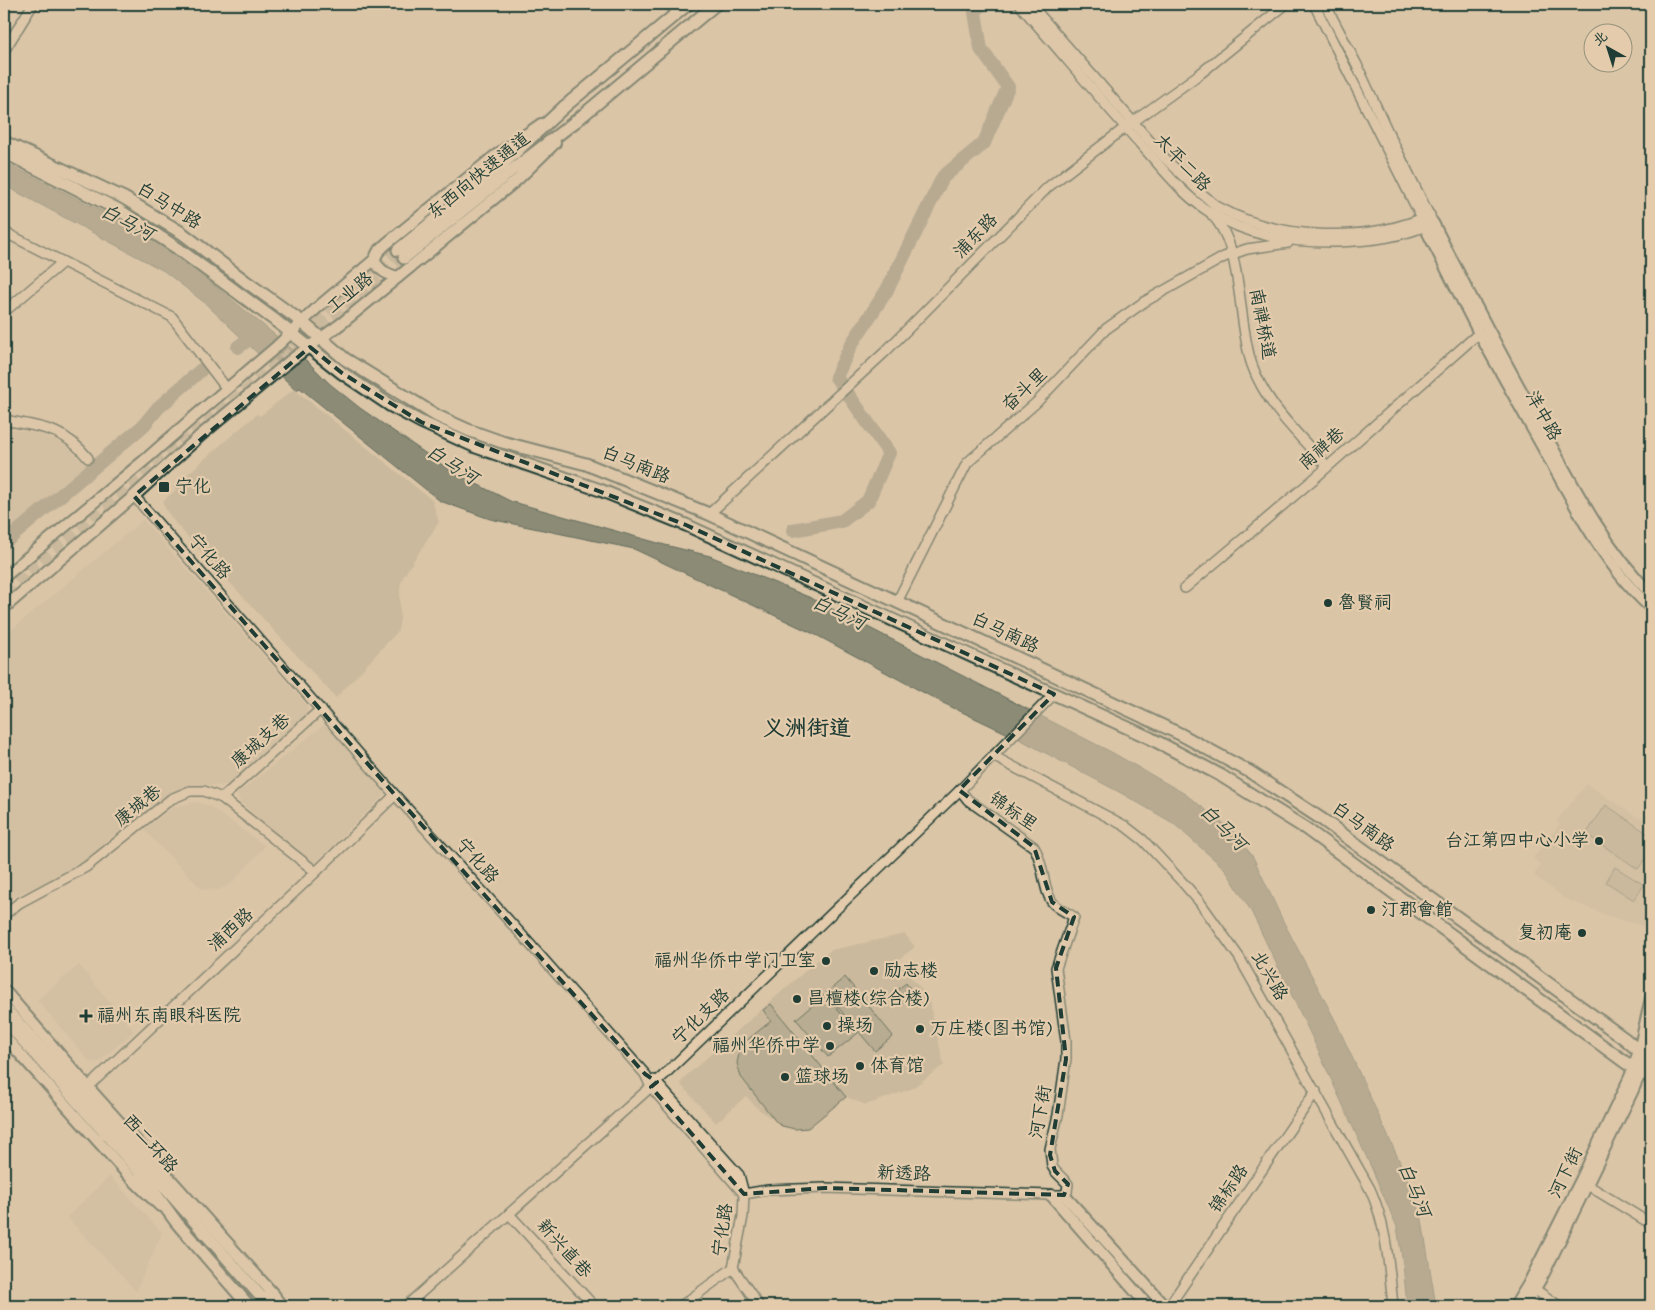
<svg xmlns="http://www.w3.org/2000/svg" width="1655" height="1310" font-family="Mynerve,'LXGW WenKai TC',sans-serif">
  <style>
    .built { fill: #cab99c }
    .green { fill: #b8ac92; stroke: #6c7463 }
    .water { fill: #8c8b76; stroke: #606c5c }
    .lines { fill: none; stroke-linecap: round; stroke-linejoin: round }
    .river { stroke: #8c8b76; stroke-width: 14 }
    .trunk-tunnel { stroke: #b5aa90; stroke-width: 11; stroke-dasharray: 11 5.5; stroke-linecap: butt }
    .tertiary-casing { stroke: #1f3d34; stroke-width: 12 }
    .secondary-casing { stroke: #1f3d34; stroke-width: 14 }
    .primary-casing { stroke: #1f3d34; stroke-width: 15 }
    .trunk-casing { stroke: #1f3d34; stroke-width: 15 }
    .tertiary { stroke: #e3cbac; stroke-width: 9 }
    .secondary { stroke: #e3cbac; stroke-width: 10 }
    .primary { stroke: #e3cbac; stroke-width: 11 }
    .trunk { stroke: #e3cbac; stroke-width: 11 }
    .marked { fill: none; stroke: #1f3d34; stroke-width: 4; stroke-dasharray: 10 6; stroke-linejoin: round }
    .poi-dot { fill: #1f3d34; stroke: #e3cbac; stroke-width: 2 }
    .labels { text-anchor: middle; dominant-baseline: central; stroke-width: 4.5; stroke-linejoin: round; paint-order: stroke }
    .street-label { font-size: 18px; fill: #1f3d34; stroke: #e3cbac }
    .poi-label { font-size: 18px; fill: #1f3d34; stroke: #e3cbac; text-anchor: start }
    .water-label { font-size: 19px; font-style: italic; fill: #2a453b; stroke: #e3cbac }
    .district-label { font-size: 22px; font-weight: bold; fill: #1f3d34; stroke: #e3cbac }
  </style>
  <rect width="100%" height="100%" fill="#dbc5a7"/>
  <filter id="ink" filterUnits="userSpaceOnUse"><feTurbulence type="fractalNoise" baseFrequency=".02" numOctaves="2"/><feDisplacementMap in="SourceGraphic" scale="10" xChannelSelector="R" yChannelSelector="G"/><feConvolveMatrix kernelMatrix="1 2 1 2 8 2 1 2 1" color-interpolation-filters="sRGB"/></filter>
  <g filter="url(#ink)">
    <g class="built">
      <path d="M294,389L432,500L439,522L403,577L400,587V619L398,631L336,698L176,524L166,510L163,503L164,500L176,490L173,487L217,448L257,414L260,416Z"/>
      <path d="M4,428L35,433L62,442L86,465L4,534Z"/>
      <path d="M143,520L298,695L307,706V713L301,722L230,783L222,786L192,784L179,789L159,801L101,845L105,850L71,872L8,899L4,903V636Z"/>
      <path d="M324,725L330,727L384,793L380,799L316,862L310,863L240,802L237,794Z"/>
      <path d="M1587,784L1637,817L1651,820V914L1648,927L1611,917L1564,898L1534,875L1541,865L1533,858L1560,824L1556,821Z"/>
      <path d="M196,802L209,806L265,846L231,884L218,890L202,889L144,830L173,807Z"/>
      <path d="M905,934L915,947L897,961L928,997L944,1065L911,1089L866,1105L846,1097L808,1128L803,1129L782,1126L757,1108L746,1096L716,1123L682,1086L681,1083L685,1077L813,964L831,950Z"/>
      <path d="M79,965L134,1031L99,1062H90L37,1000Z"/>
      <path d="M110,1176L162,1233L136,1291L67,1217Z"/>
    </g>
    <g class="green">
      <path d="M1606,805L1651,836V850L1638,869L1586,834Z"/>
      <path d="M1615,867L1644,885L1634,900L1606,882Z"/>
      <path d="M845,977L893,1036L875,1051L826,993Z"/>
      <path d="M906,983L914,994L900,1006L891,995Z"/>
      <path d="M825,995L858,1033L828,1057L796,1019Z"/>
      <path d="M771,1004L846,1097L808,1128L795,1129L782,1126L777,1123L741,1077L737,1063L741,1045L771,1021L763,1010Z"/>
    </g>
    <path class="water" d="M4,162L143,232L179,257L241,307L308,362L330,384L360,408L451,471L510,501L665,545L710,556L811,598L1113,753L1185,794L1232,830L1253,857L1282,919L1336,1022L1403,1169L1421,1214L1436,1306H1407L1403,1264L1397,1227L1372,1169L1311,1035L1250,909L1225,869L1173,823L1121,793L1023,741L943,703L818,636L634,549L490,519L440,501L300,388L296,390L205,303L164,271L4,185Z"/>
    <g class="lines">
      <g class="river">
        <path d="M238,347L253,336"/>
        <path d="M793,530L842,521L868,501L889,453L836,377L851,345L887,290L943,177L984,143L1008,87L981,49L975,12L981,4"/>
        <path d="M4,543L143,426L158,408L201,370"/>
      </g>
      <g class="trunk-tunnel">
        <path d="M288,342L398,250"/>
        <path d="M4,593L404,258"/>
      </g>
      <g class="tertiary-casing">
        <g id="tertiary">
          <path d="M1019,4C1061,52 1101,100 1143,147C1163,169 1182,194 1208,211C1247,236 1291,243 1338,242C1372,241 1402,237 1433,223L1387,130L1356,63L1325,4"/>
          <path d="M1030,4L1161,154C1174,168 1188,181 1202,194C1208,198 1213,205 1220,208C1280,241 1368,243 1430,215"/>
          <path d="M1314,4L1424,223"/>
          <path d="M4,51L33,4"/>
          <path d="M1212,215C1244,247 1237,323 1252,365C1266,405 1300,436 1327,466"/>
          <path d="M4,232L172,317L227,389"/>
          <path d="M4,312L63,262"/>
          <path d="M4,420C40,427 63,427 88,458"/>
          <path d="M134,496L395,795L521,934L645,1074L651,1087L744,1194"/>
          <path d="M709,514L885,352L1048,187L1126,127L1201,73L1286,4"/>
          <path d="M1185,588L1315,478L1479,333"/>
          <path d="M897,602L967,463L1037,402L1106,329L1144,302L1224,257L1247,249L1288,243"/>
          <path d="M993,756L1125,826L1143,840L1185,885L1199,901L1239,957L1370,1189C1387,1226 1389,1267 1393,1306"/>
          <path d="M222,798L321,709"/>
          <path d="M4,915L19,903L86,867L171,799L190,791H204L222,798L316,872"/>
          <path d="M654,1080L739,1175L744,1194L743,1216L733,1268"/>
          <path d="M88,1087L316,872L395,795"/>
          <path d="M1581,1181L1651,1224"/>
          <path d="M744,1194L768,1190L825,1188L1051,1195H1064L1067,1192L1068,1184L1055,1171L1052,1166L1050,1149L1058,1115L1066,1059V1041L1056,968L1074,917C1068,913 1059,909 1054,904C1043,894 1044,862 1034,847L968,800L960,790"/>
          <path d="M509,1214L594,1306"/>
          <path d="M733,1268L759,1306"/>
          <path d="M1530,1286L1559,1306"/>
          <path d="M406,1306L663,1076L960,790L1054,694"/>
          <path d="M681,1306L733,1268"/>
          <path d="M1169,1306L1316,1091"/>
        </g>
      </g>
      <g class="secondary-casing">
        <g id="secondary">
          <path d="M1433,223C1469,294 1506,364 1545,434C1576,491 1605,548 1651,594"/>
          <path d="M1425,227L1479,333L1586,525C1604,555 1625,585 1651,608"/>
          <path d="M374,260C380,271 386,274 398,277"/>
          <path d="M4,577L146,459L188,422L275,348L318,307L374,260L378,252L386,244L495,156L541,124"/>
          <path d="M4,608L134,496L201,435L291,360L342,323L518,179L555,143"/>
          <path d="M4,990L88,1087L275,1296"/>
          <path d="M4,1036L130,1177L160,1206"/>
          <path d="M1051,1195L1148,1306"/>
          <path d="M1064,1195L1165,1306"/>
          <path d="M1515,1306L1528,1285L1581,1180L1630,1077L1639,1051L1651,998"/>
          <path d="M1525,1306L1544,1273L1632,1092L1648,1056L1651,1043"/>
        </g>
      </g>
      <g class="primary-casing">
        <g id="primary">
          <path d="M564,107L688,4"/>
          <path d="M576,121L716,4"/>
          <path d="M4,142L124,198L182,233L245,281L302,322L345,359L437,416L468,430L502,442L586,464L709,514L1180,734L1250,772L1323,820L1625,1039L1639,1051L1651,1058"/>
          <path d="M4,152L119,210L177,248L276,321L342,373L391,406L421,422L476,447L600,490L686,525L1150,738L1220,775L1305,828L1633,1068L1651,1077"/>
        </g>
      </g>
      <g class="trunk-casing">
        <g id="trunk">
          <path d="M398,250L504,163L564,107"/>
          <path d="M404,258L511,171L576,121"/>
          <path d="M4,1007L145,1165L269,1306"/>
          <path d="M4,1019L138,1170L177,1223L249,1306"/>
          <path d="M270,1292L281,1306"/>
        </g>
      </g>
      <use href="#tertiary" class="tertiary"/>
      <use href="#secondary" class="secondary"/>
      <use href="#primary" class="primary"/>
      <use href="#trunk" class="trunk"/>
    </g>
  </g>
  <path d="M0 0H1655V1310H0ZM310,347L342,373L421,422L686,525L1054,694L959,790L1034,847L1052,902L1074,917L1056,968L1066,1059L1050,1155L1055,1171L1068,1184L1064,1195L825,1188L744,1194L651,1087L657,1082L645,1074L395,795L134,496Z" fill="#dbc5a7" fill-opacity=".55" fill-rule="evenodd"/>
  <path class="marked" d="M310,347L342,373L421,422L686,525L1054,694L959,790L1034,847L1052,902L1074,917L1056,968L1066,1059L1050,1155L1055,1171L1068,1184L1064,1195L825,1188L744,1194L651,1087L657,1082L645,1074L395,795L134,496Z"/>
  <g class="poi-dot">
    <rect x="158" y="481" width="12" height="12" rx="2.5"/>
    <circle cx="1328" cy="603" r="5"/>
    <circle cx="1599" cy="841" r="5"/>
    <circle cx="1371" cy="910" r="5"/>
    <circle cx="1582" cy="933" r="5"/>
    <circle cx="826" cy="961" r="5"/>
    <circle cx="874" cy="971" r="5"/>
    <circle cx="797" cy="999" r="5"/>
    <path d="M83.5 1008.5h5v5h5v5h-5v5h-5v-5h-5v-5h5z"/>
    <circle cx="827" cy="1026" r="5"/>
    <circle cx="920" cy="1029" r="5"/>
    <circle cx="830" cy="1046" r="5"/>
    <circle cx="860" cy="1066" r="5"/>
    <circle cx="785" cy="1077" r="5"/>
  </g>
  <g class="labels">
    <g class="street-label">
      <text transform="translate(1182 163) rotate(46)">太平二路</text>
      <text transform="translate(479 176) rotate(-39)">东西向快速通道</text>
      <text transform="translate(169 206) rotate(32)">白马中路</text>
      <text transform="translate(976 236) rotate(-46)">浦东路</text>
      <text transform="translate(350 293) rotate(-39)">工业路</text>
      <text transform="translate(1262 324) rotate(79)">南禅桥道</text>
      <text transform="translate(1025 390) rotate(-43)">奋斗里</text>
      <text transform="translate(1543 416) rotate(61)">洋中路</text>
      <text transform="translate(1322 449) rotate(-41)">南禅巷</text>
      <text transform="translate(636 465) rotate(22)">白马南路</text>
      <text transform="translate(209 557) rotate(49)">宁化路</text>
      <text transform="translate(1005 633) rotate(25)">白马南路</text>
      <text transform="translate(261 741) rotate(-42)">康城支巷</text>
      <text transform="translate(138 806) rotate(-39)">康城巷</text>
      <text transform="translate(1013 812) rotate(35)">锦标里</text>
      <text transform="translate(1363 827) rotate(36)">白马南路</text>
      <text transform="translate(477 861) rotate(48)">宁化路</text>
      <text transform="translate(231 930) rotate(-43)">浦西路</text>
      <text transform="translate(1269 976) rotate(60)">北兴路</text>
      <text transform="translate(701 1017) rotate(-44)">宁化支路</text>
      <text transform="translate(1041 1112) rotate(-80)">河下街</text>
      <text transform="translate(150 1144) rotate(48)">西二环路</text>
      <text transform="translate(1566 1173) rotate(-64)">河下街</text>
      <text transform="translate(904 1174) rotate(2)">新透路</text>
      <text transform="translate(1229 1189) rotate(-56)">锦标路</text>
      <text transform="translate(723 1230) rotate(-82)">宁化路</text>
      <text transform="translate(564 1249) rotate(48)">新兴直巷</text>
    </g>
    <g class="poi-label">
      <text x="175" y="487">宁化</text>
      <text x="1338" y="603">魯賢祠</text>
      <text x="1589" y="841" text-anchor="end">台江第四中心小学</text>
      <text x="1381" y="910">汀郡會館</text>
      <text x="1572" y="933" text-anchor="end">复初庵</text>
      <text x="816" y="961" text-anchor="end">福州华侨中学门卫室</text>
      <text x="884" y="971">励志楼</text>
      <text x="807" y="999">昌檀楼(综合楼)</text>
      <text x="97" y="1016">福州东南眼科医院</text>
      <text x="837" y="1026">操场</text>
      <text x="930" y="1029">万庄楼(图书馆)</text>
      <text x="820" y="1046" text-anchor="end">福州华侨中学</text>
      <text x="870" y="1066">体育馆</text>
      <text x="795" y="1077">篮球场</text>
    </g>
    <g class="water-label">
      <text transform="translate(127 223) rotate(28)">白马河</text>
      <text transform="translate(452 465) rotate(33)">白马河</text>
      <text transform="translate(839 613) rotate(25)">白马河</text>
      <text transform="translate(1223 828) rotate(45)">白马河</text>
      <text transform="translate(1414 1190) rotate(68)">白马河</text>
    </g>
    <g class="district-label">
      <text x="807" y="729">义洲街道</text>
    </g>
  </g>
  <rect width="1655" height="1310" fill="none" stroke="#e3cbac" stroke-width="20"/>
  <rect x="10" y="10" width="1635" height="1290" fill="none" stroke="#1f3d34" stroke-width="2" filter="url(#ink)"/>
  <g transform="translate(1608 48) rotate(321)"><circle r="24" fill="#e3cbac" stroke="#95927c"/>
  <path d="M0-4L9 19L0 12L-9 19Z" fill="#1f3d34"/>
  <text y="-8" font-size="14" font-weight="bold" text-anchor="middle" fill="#1f3d34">北</text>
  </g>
</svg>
